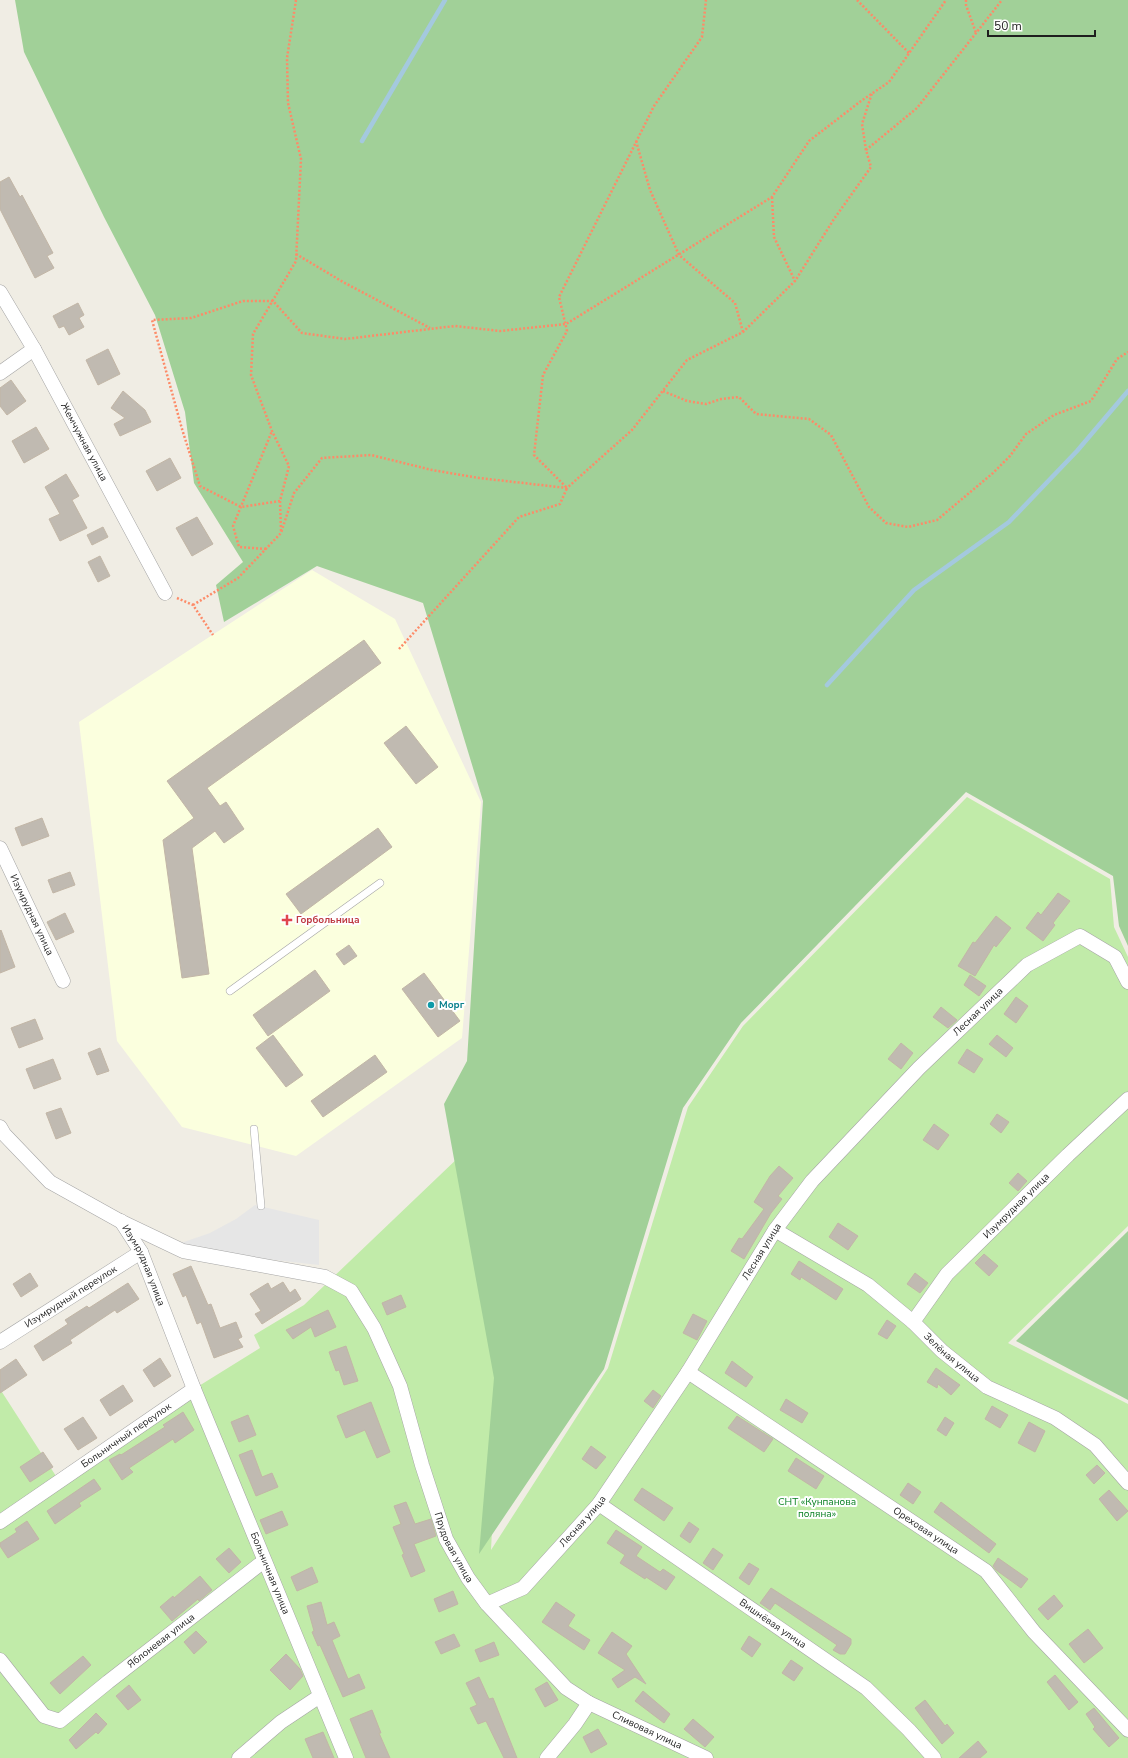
<svg xmlns="http://www.w3.org/2000/svg" width="1128" height="1758" font-family="'Nunito Sans',sans-serif">
  <style>
    .education { fill: #fbffde }
    .grass { fill: #c1eba9 }
    .forest { fill: #a1d098 }
    .parking { fill: #e6e6e6 }
    .lines { fill: none; stroke-linecap: round; stroke-linejoin: round }
    .stream { stroke: #a4c9de; stroke-width: 4.5 }
    .building { fill: #c0bab1; stroke: #c2b6a6 }
    .lane-casing { stroke: #a5a5a5; stroke-width: 8 }
    .street-casing { stroke: #a5a5a5; stroke-width: 15 }
    .path { stroke: #fd8b68; stroke-width: 2.5; stroke-dasharray: 2 2; stroke-linecap: butt }
    .lane { stroke: #fff; stroke-width: 7 }
    .street { stroke: #fff; stroke-width: 14 }
    .health-dot { fill: #e0444e; stroke: #fff; stroke-width: 1.5 }
    .culture-dot { fill: #0f9aa8; stroke: #fff; stroke-width: 1.5 }
    .labels { text-anchor: middle; dominant-baseline: central; stroke-width: 4; stroke-linejoin: round; paint-order: stroke }
    .street-label { font-size: 10px; fill: #1e1e1e; stroke: #fff }
    .health-label { font-size: 10px; font-weight: bold; fill: #be3a42; stroke: #fff; text-anchor: start }
    .culture-label { font-size: 10px; font-weight: bold; fill: #0d838f; stroke: #fff; text-anchor: start }
    .park-label { font-size: 10px; fill: #098023; stroke: #fff }
  </style>
  <rect width="100%" height="100%" fill="#f0ede4"/>
  <path class="education" d="M312,570L395,619L481,802L462,1038L296,1156L182,1127L117,1041L79,722Z"/>
  <path class="grass" d="M967,797L1110,879L1114,927L1128,957V1226L1008,1343L1128,1404V1758H0V1389L63,1487L188,1401L194,1389L260,1348L254,1335L304,1305L461,1155L500,1374L491,1550L608,1368L688,1107L743,1026Z"/>
  <g class="forest">
    <path d="M15,0H1128V946L1119,926L1113,876L966,792L741,1023L683,1108L604,1369L479,1554L494,1378L444,1104L467,1061L483,801L423,603L317,566L224,622L216,585L243,562L194,483L185,412L155,315L104,217L24,52Z"/>
    <path d="M1128,1231V1400L1016,1341Z"/>
  </g>
  <path class="parking" d="M255,1205L319,1220V1265L257,1258L181,1243L210,1233L236,1219Z"/>
  <g class="lines">
    <g class="stream">
      <path d="M362,141L445,0"/>
      <path d="M827,685L914,590L1009,522L1077,451L1128,391"/>
    </g>
  </g>
  <g class="building">
    <path d="M9,177L20,197L22,195L53,253L47,256L54,268L35,278L0,209V182Z"/>
    <path d="M78,303L84,315L79,318L84,327L69,335L64,326L59,328L53,316Z"/>
    <path d="M108,349L120,374L98,385L86,360Z"/>
    <path d="M11,380L26,401L7,415L0,406V388Z"/>
    <path d="M123,391L145,410L151,422L120,436L114,424L125,418L111,408Z"/>
    <path d="M36,427L49,449L24,463L12,441Z"/>
    <path d="M170,458L181,478L157,491L146,471Z"/>
    <path d="M66,474L79,496L72,500L87,528L60,541L49,519L60,514L45,487Z"/>
    <path d="M197,517L213,544L192,556L176,528Z"/>
    <path d="M103,527L108,537L92,545L87,535Z"/>
    <path d="M100,556L110,576L98,582L88,562Z"/>
    <path d="M364,640L381,663L207,788L220,806L226,802L244,829L224,843L215,831L192,848L209,974L182,978L163,840L194,818L167,781Z"/>
    <path d="M406,726L438,767L416,784L384,743Z"/>
    <path d="M42,818L49,836L22,846L15,828Z"/>
    <path d="M378,828L392,847L301,914L286,894Z"/>
    <path d="M70,872L75,885L53,893L48,880Z"/>
    <path d="M1058,893L1070,901L1053,923L1055,925L1043,941L1026,928L1038,912L1041,915Z"/>
    <path d="M65,913L74,932L56,940L47,922Z"/>
    <path d="M996,916L1011,928L996,947L994,945L975,976L958,966L973,942L975,943Z"/>
    <path d="M1,930L15,967L0,973V931Z"/>
    <path d="M349,945L357,956L344,965L336,954Z"/>
    <path d="M315,970L330,991L268,1036L253,1015Z"/>
    <path d="M424,973L460,1021L438,1037L402,989Z"/>
    <path d="M970,975L986,986L979,996L964,985Z"/>
    <path d="M1016,997L1028,1006L1016,1023L1004,1014Z"/>
    <path d="M941,1007L957,1020L948,1028L933,1017Z"/>
    <path d="M35,1019L43,1039L19,1048L11,1028Z"/>
    <path d="M273,1035L303,1075L286,1087L256,1048Z"/>
    <path d="M997,1035L1013,1048L1006,1057L989,1044Z"/>
    <path d="M901,1043L913,1053L901,1069L888,1059Z"/>
    <path d="M100,1048L109,1071L97,1075L88,1053Z"/>
    <path d="M967,1049L983,1059L974,1073L958,1063Z"/>
    <path d="M375,1055L387,1072L323,1117L311,1101Z"/>
    <path d="M53,1059L61,1079L34,1089L26,1069Z"/>
    <path d="M61,1108L71,1133L56,1139L46,1113Z"/>
    <path d="M997,1114L1009,1122L1001,1133L990,1124Z"/>
    <path d="M934,1124L949,1135L938,1150L923,1140Z"/>
    <path d="M779,1166L793,1178L778,1196L782,1199L771,1213L744,1259L731,1251L739,1238L742,1239L764,1209L754,1202L770,1176Z"/>
    <path d="M1018,1173L1027,1181L1018,1191L1009,1183Z"/>
    <path d="M838,1223L858,1236L848,1250L829,1237Z"/>
    <path d="M984,1254L998,1266L989,1276L975,1263Z"/>
    <path d="M799,1261L843,1289L836,1300L801,1277L800,1280L791,1274Z"/>
    <path d="M191,1266L208,1305L211,1304L220,1328L236,1322L242,1337L238,1339L243,1347L214,1358L201,1322L197,1324L186,1295L183,1297L173,1274Z"/>
    <path d="M30,1273L38,1286L21,1297L13,1284Z"/>
    <path d="M915,1273L928,1283L920,1293L907,1284Z"/>
    <path d="M283,1282L290,1293L295,1289L301,1299L262,1324L255,1314L261,1311L250,1294L268,1283L271,1289Z"/>
    <path d="M128,1283L139,1299L117,1313L115,1310L70,1340L72,1343L43,1361L34,1346L68,1324L65,1320L87,1306L89,1308Z"/>
    <path d="M401,1295L406,1307L387,1315L382,1303Z"/>
    <path d="M328,1310L336,1327L315,1337L311,1327L293,1339L286,1330Z"/>
    <path d="M693,1314L707,1321L697,1340L683,1333Z"/>
    <path d="M887,1320L896,1326L887,1339L878,1334Z"/>
    <path d="M346,1346L358,1381L344,1385L339,1370L336,1371L329,1352Z"/>
    <path d="M160,1358L171,1376L154,1387L143,1370Z"/>
    <path d="M16,1359L27,1375L0,1393V1370Z"/>
    <path d="M732,1361L753,1377L746,1387L725,1373Z"/>
    <path d="M936,1368L960,1385L951,1395L938,1384L937,1388L927,1382Z"/>
    <path d="M123,1385L133,1401L110,1416L100,1400Z"/>
    <path d="M653,1390L661,1396L653,1408L644,1401Z"/>
    <path d="M786,1399L808,1413L802,1423L780,1410Z"/>
    <path d="M371,1402L390,1452L377,1458L365,1430L346,1438L337,1416Z"/>
    <path d="M992,1406L1008,1415L1000,1428L985,1419Z"/>
    <path d="M183,1412L194,1430L175,1443L173,1439L129,1468L133,1472L122,1480L109,1460L120,1454L121,1455L165,1427L163,1425Z"/>
    <path d="M248,1415L256,1435L239,1442L231,1422Z"/>
    <path d="M737,1416L773,1439L764,1452L728,1428Z"/>
    <path d="M83,1417L97,1438L78,1450L64,1429Z"/>
    <path d="M945,1417L954,1423L946,1436L937,1430Z"/>
    <path d="M1029,1422L1045,1431L1035,1452L1018,1443Z"/>
    <path d="M591,1446L606,1457L596,1469L582,1459Z"/>
    <path d="M252,1450L262,1477L272,1473L278,1487L256,1496L239,1455Z"/>
    <path d="M43,1452L53,1467L30,1482L20,1467Z"/>
    <path d="M796,1458L824,1476L816,1489L788,1471Z"/>
    <path d="M1097,1465L1105,1473L1094,1484L1086,1475Z"/>
    <path d="M94,1479L101,1489L79,1503L81,1506L55,1524L47,1511Z"/>
    <path d="M908,1483L921,1492L913,1504L900,1495Z"/>
    <path d="M642,1488L673,1508L664,1521L634,1500Z"/>
    <path d="M1109,1490L1128,1511L1117,1521L1099,1499Z"/>
    <path d="M406,1502L415,1524L431,1519L436,1536L414,1544L425,1571L411,1577L402,1555L404,1554L393,1527L401,1524L394,1506Z"/>
    <path d="M941,1502L996,1544L989,1553L934,1512Z"/>
    <path d="M282,1511L288,1525L266,1534L260,1520Z"/>
    <path d="M27,1521L39,1539L8,1558L0,1546V1543L17,1532L15,1529Z"/>
    <path d="M689,1522L699,1529L690,1543L680,1536Z"/>
    <path d="M616,1530L642,1547L636,1556L660,1572L663,1569L675,1577L666,1590L646,1577L645,1579L620,1563L625,1555L607,1543Z"/>
    <path d="M229,1548L241,1562L229,1573L216,1559Z"/>
    <path d="M713,1548L723,1555L713,1570L703,1563Z"/>
    <path d="M998,1558L1028,1579L1021,1588L996,1570L993,1566Z"/>
    <path d="M749,1563L759,1569L749,1585L739,1578Z"/>
    <path d="M312,1567L318,1582L297,1591L291,1577Z"/>
    <path d="M200,1576L212,1590L199,1601L198,1599L172,1621L160,1607L173,1596L174,1598Z"/>
    <path d="M771,1588L851,1639V1644L845,1654H840L833,1650L837,1645L775,1603L770,1610L760,1603Z"/>
    <path d="M453,1591L458,1604L439,1612L434,1599Z"/>
    <path d="M1054,1595L1063,1606L1048,1620L1038,1609Z"/>
    <path d="M321,1602L327,1625L334,1622L340,1636L332,1640L348,1679L359,1674L365,1688L343,1697L320,1645L318,1646L312,1632L314,1631L307,1606Z"/>
    <path d="M556,1602L575,1615L568,1626L590,1640L584,1650L542,1622Z"/>
    <path d="M1088,1629L1103,1648L1084,1663L1069,1644Z"/>
    <path d="M196,1631L207,1642L194,1654L184,1642Z"/>
    <path d="M612,1632L632,1646L626,1654L646,1684L635,1677L618,1688L612,1679L625,1670L598,1653Z"/>
    <path d="M454,1634L460,1646L441,1654L435,1642Z"/>
    <path d="M749,1636L761,1644L752,1657L741,1649Z"/>
    <path d="M494,1642L499,1655L480,1662L475,1650Z"/>
    <path d="M286,1654L300,1669L303,1676L290,1690L270,1670Z"/>
    <path d="M83,1656L91,1665L60,1694L50,1683Z"/>
    <path d="M791,1660L803,1668L794,1681L782,1673Z"/>
    <path d="M1055,1675L1078,1702L1069,1710L1047,1682Z"/>
    <path d="M479,1677L489,1699L493,1698L517,1758H504L486,1721L478,1724L470,1708L477,1705L466,1683Z"/>
    <path d="M547,1682L558,1700L545,1707L535,1689Z"/>
    <path d="M129,1685L141,1700L128,1710L116,1696Z"/>
    <path d="M643,1691L670,1714L664,1723L635,1701Z"/>
    <path d="M925,1700L945,1726L947,1724L954,1733L942,1744L915,1708Z"/>
    <path d="M1094,1708L1119,1738L1109,1747L1093,1729L1095,1727L1086,1714Z"/>
    <path d="M372,1710L381,1733H379L390,1758H366L350,1719Z"/>
    <path d="M96,1713L107,1724L98,1734L96,1732L76,1749L69,1740Z"/>
    <path d="M693,1719L714,1737L705,1747L684,1729Z"/>
    <path d="M598,1729L607,1744L591,1753L583,1737Z"/>
    <path d="M323,1732L334,1758H313L305,1739Z"/>
    <path d="M978,1741L987,1752L980,1758H959Z"/>
  </g>
  <g class="lines">
    <g class="lane-casing">
      <g id="lane">
        <path d="M230,991L380,883"/>
        <path d="M254,1129L261,1206"/>
      </g>
    </g>
    <g class="street-casing">
      <g id="street">
        <path id="s1" d="M0,292L34,349L165,593"/>
        <path d="M0,373L34,349"/>
        <path id="s2" d="M0,848L63,981"/>
        <path id="s3" d="M0,1127L4,1134L50,1182L120,1221L183,1251L325,1277L351,1291L374,1328L400,1386L422,1465L446,1539L468,1578L487,1604L566,1688L589,1703L575,1724L547,1758"/>
        <path id="s4" d="M121,1221L141,1252L194,1389L346,1758"/>
        <path id="s5" d="M775,1230L868,1285L913,1322L942,1351L987,1387L1055,1418L1095,1445L1128,1483"/>
        <path id="s6" d="M913,1322L947,1274L1068,1155L1128,1099"/>
        <path id="s7" d="M0,1342L141,1252"/>
        <path id="s8" d="M688,1372L986,1571L1034,1632L1128,1730"/>
        <path id="s9" d="M599,1504L866,1688L909,1730L934,1758"/>
        <path id="s10" d="M0,1522L194,1389"/>
        <path id="s11" d="M487,1604L523,1588L599,1504L688,1372L775,1230L812,1181L919,1068L1027,965L1080,936L1115,957L1128,982"/>
        <path id="s12" d="M0,1660L44,1716L60,1721L108,1682L264,1561"/>
        <path id="s13" d="M589,1703L706,1758"/>
        <path d="M239,1758L281,1722L320,1696"/>
      </g>
    </g>
    <g class="path">
      <path d="M857,0L909,53"/>
      <path d="M966,0V5L976,33"/>
      <path d="M636,141L650,190L679,255L735,303L743,332"/>
      <path d="M866,150L862,124L872,93"/>
      <path d="M772,197L774,237L795,281"/>
      <path d="M296,254L343,282L430,328"/>
      <path d="M663,391L687,401L706,404L721,399L739,397L756,414L809,419L831,435L869,507L886,523L908,527L937,520L993,473L1010,456L1026,434L1054,415L1091,401L1117,359L1128,352"/>
      <path d="M280,501L241,507L200,486L182,429L152,320L191,318L243,301H273L302,333L345,339L455,326L500,331L566,324L772,197L809,141L861,101L889,82L946,0"/>
      <path d="M281,531L280,501L289,466L272,431L251,375L253,334L296,261L301,159L288,103L287,58L296,0"/>
      <path d="M266,549L239,547L233,526L272,431"/>
      <path d="M177,598L193,605L213,635"/>
      <path d="M193,605L238,578L281,533L294,493L322,458L371,455L432,470L479,478L567,488L632,430L687,360L743,332L795,281L834,219L871,167L866,150L917,108L1002,0"/>
      <path d="M399,649L519,517L560,504L567,488L534,455L543,375L567,331L559,297L654,106L702,37L706,0"/>
    </g>
    <use href="#lane" class="lane"/>
    <use href="#street" class="street"/>
  </g>
  <path class="health-dot" d="M285 914h4v4h4v4h-4v4h-4v-4h-4v-4h4z"/>
  <circle class="culture-dot" cx="431" cy="1005" r="4"/>
  <g class="labels">
    <g class="street-label">
      <text stroke="none"><textPath href="#s1" startOffset="172">Жемчужная улица</textPath></text>
      <text stroke="none"><textPath href="#s2" startOffset="74">Изумрудная улица</textPath></text>
      <text stroke="none"><textPath href="#s11" startOffset="777">Лесная улица</textPath></text>
      <text stroke="none"><textPath href="#s6" startOffset="156">Изумрудная улица</textPath></text>
      <text stroke="none"><textPath href="#s11" startOffset="453">Лесная улица</textPath></text>
      <text stroke="none"><textPath href="#s4" startOffset="50">Изумрудная улица</textPath></text>
      <text stroke="none"><textPath href="#s7" startOffset="84">Изумрудный переулок</textPath></text>
      <text stroke="none"><textPath href="#s5" startOffset="219">Зелёная улица</textPath></text>
      <text stroke="none"><textPath href="#s10" startOffset="153">Больничный переулок</textPath></text>
      <text stroke="none"><textPath href="#s11" startOffset="129">Лесная улица</textPath></text>
      <text stroke="none"><textPath href="#s8" startOffset="286">Ореховая улица</textPath></text>
      <text stroke="none"><textPath href="#s3" startOffset="676">Прудовая улица</textPath></text>
      <text stroke="none"><textPath href="#s4" startOffset="383">Больничная улица</textPath></text>
      <text stroke="none"><textPath href="#s9" startOffset="211">Вишнёвая улица</textPath></text>
      <text stroke="none"><textPath href="#s12" startOffset="217">Яблоневая улица</textPath></text>
      <text stroke="none"><textPath href="#s13" startOffset="64">Сливовая улица</textPath></text>
    </g>
    <g class="health-label">
      <text x="296" y="920">Горбольница</text>
    </g>
    <g class="culture-label">
      <text x="439" y="1005">Морг</text>
    </g>
    <g class="park-label">
      <text x="817" y="1502">СНТ «Кунпанова<tspan x="817" dy="12">поляна»</tspan></text>
    </g>
  </g>
  <path d="M988 30v6h107v-6" fill="none" stroke="#1e1e1e" stroke-width="2"/>
  <text x="994" y="30" font-size="12" fill="#1e1e1e" stroke="#ffffff" stroke-width="3" paint-order="stroke">50 m</text>
</svg>
